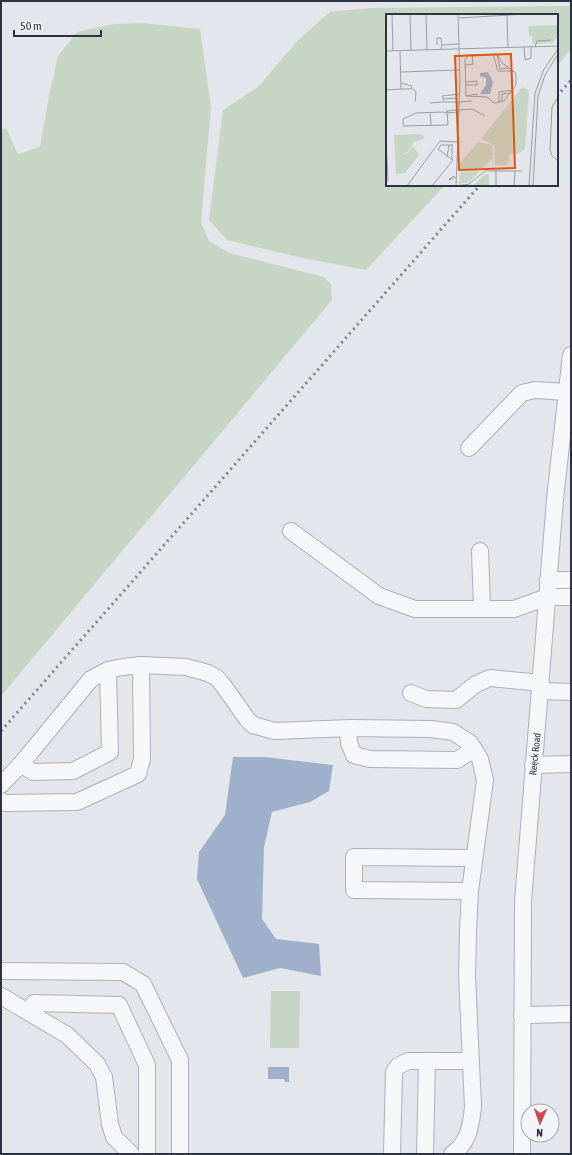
<svg xmlns="http://www.w3.org/2000/svg" width="572" height="1155" font-family="'Asap Condensed',sans-serif">
  <style>
    .green { fill: #c7d5c5 }
    .water { fill: #9fb0ca }
    .lines { fill: none; stroke-linecap: round; stroke-linejoin: round }
    .minor-casing { stroke: #acb0b9; stroke-width: 18 }
    .minor { stroke: #f6f7f9; stroke-width: 16 }
    .rail { stroke: #7d8394; stroke-width: 3; stroke-dasharray: 2 4; stroke-linecap: butt }
    .labels { text-anchor: middle; dominant-baseline: central; stroke-width: 3; stroke-linejoin: round; paint-order: stroke }
    .street-label { font-size: 10px; fill: #2b3243; stroke: #f3f5f8 }
    .inset-road { fill: none; stroke: #999ea8; stroke-width: 1 }
    .view { fill: #df570f; fill-opacity: 0.15; stroke: #df570f; stroke-width: 2 }
    .inset-edge { fill: none; stroke: #2b3243; stroke-width: 2 }
  </style>
  <rect width="100%" height="100%" fill="#e3e6eb"/>
  <g class="green">
    <path d="M571,6V49L557,66V15H387V185H445L366,270L302,258L227,240L209,220L223,110L258,87L299,39L330,12L370,8Z"/>
    <path d="M142,23L200,29L211,108L201,222L209,241L229,253L324,277L331,284L332,300L1,696V129L6,128L18,154L40,147L49,96L58,56L77,32L114,24Z"/>
    <path d="M271,991H300L299,1048H270Z"/>
  </g>
  <g class="water">
    <path d="M233,757H264L333,765L329,791L310,802L272,812L264,847L262,919L276,939L319,944L321,976L280,968L243,978L197,879L199,852L225,815Z"/>
    <path d="M268,1067H289V1082H285L284,1079H268Z"/>
  </g>
  <g class="lines">
    <g class="minor-casing">
      <g id="minor">
        <path d="M469,448L522,393L535,390L566,392"/>
        <path d="M291,531L379,596L415,609H514L547,597H571"/>
        <path d="M480,551L482,609"/>
        <path d="M548,580H571"/>
        <path d="M541,691L571,692"/>
        <path d="M411,693L426,699L456,700L476,684L490,678L541,683"/>
        <path d="M348,729L349,743L354,755L370,759L457,760L474,749"/>
        <path d="M21,764L33,772L73,771L110,752L108,670"/>
        <path d="M533,765L571,764"/>
        <path d="M1,785L21,764L91,679L108,670L123,667L141,665L186,667L208,673L217,678L223,685L247,719L253,725L274,731L351,728L431,729L453,732L470,743L480,759L485,780L470,891L468,930L467,976L473,1107C471,1126 468,1144 452,1154"/>
        <path d="M1,801L5,803L77,802L138,774L142,759L141,665"/>
        <path d="M470,891L354,890V857L474,858"/>
        <path d="M1,971L123,972L143,984L180,1060V1154"/>
        <path d="M1,996L67,1035L97,1064L104,1077L110,1124L114,1137L131,1154"/>
        <path d="M28,1012L34,1003L119,1005L147,1065V1154"/>
        <path d="M522,1015L571,1014"/>
        <path d="M392,1154L394,1072L398,1066L408,1061H470"/>
        <path d="M425,1154L427,1061"/>
        <path d="M522,1154L523,902L555,499L571,355"/>
      </g>
    </g>
    <use href="#minor" class="minor"/>
    <g class="rail">
      <path d="M557,96L571,80"/>
      <path d="M1,731L480,185"/>
    </g>
  </g>
  <g class="labels">
    <g class="street-label">
      <text transform="translate(535 754) rotate(-84)">Reeck Road</text>
    </g>
  </g>
  <g transform="translate(386 14)">
    <rect width="172" height="172" fill="#e3e6eb"/>
    <path d="M172,11V22L166,29L147,30L146,22H143L142,12ZM136,73L143,76L139,135L132,140L125,139L121,151H109L108,131L95,125ZM34,120L38,122L37,125L28,128L22,138L14,140L22,139L27,132L33,141L19,159L10,160L8,121ZM92,128L106,131L107,144L96,154L72,155L73,150ZM74,158L92,157L93,158L83,168L73,170ZM103,160V172H87L98,161Z" fill="#c7d5c5"/>
    <path d="M102,58L107,68L104,80H94L100,71V64L94,62V59Z" fill="#9fb0ca"/>
    <path class="inset-road" d="M6,0L7,37M24,0L25,37M40,0L41,36M121,1L122,34M73,4L141,0M51,31V24H55L56,31M138,33L139,46L145,44V33M149,33L151,27L165,26M55,35L56,31L73,30M0,37L172,32M107,40L112,57H128M111,40L114,55L123,54M83,41L111,40L116,49L130,59V71L118,87L108,89L101,83L80,82L79,45ZM79,51L87,50L86,41M15,58L74,56M15,69L26,72L25,75H15M79,71H91V67L80,68M26,74L30,78L29,88M0,76L15,75L14,37M80,82L90,80L92,83M172,83L166,93L164,136L166,142L172,147M57,85L70,84M73,88H58L56,82L74,80M73,88L86,87M116,88V80L124,79M44,89L57,88M113,89V78L127,76M60,97L86,95L99,102M61,97V99L62,110L61,111L17,112V105L30,99L57,98L61,99L73,98M44,98L45,111M0,125L2,166L0,168M66,130V145M61,143L63,131M110,156V172M68,164L63,166L67,162L70,164M21,172L54,127L71,128M46,172L67,146L52,135L55,131H66M70,172L74,67L72,0M70,172L83,170L99,157H136M128,172L129,156M143,172L149,79L158,55L172,35M147,172L152,82L159,61L172,40"/>
    <path class="view" d="M125,40L129,154L73,156L69,42Z"/>
    <rect width="172" height="172" class="inset-edge"/>
  </g>
  <rect width="572" height="1155" fill="none" stroke="#2b3243" stroke-width="4"/>
  <g transform="translate(540 1123) rotate(182)"><circle r="19" fill="#f3f5f8" stroke="#a3a7b0"/>
  <path d="M0-3L7 15L0 10L-7 15Z" fill="#cc4c53"/>
  <text y="-6" font-size="11" font-weight="bold" text-anchor="middle" fill="#2b3243">N</text>
  </g>
  <path d="M14 30v6h87v-6" fill="none" stroke="#2b3243" stroke-width="2"/>
  <text x="20" y="30" font-size="12" fill="#2b3243" stroke="#f3f5f8" stroke-width="3" paint-order="stroke">50 m</text>
</svg>
